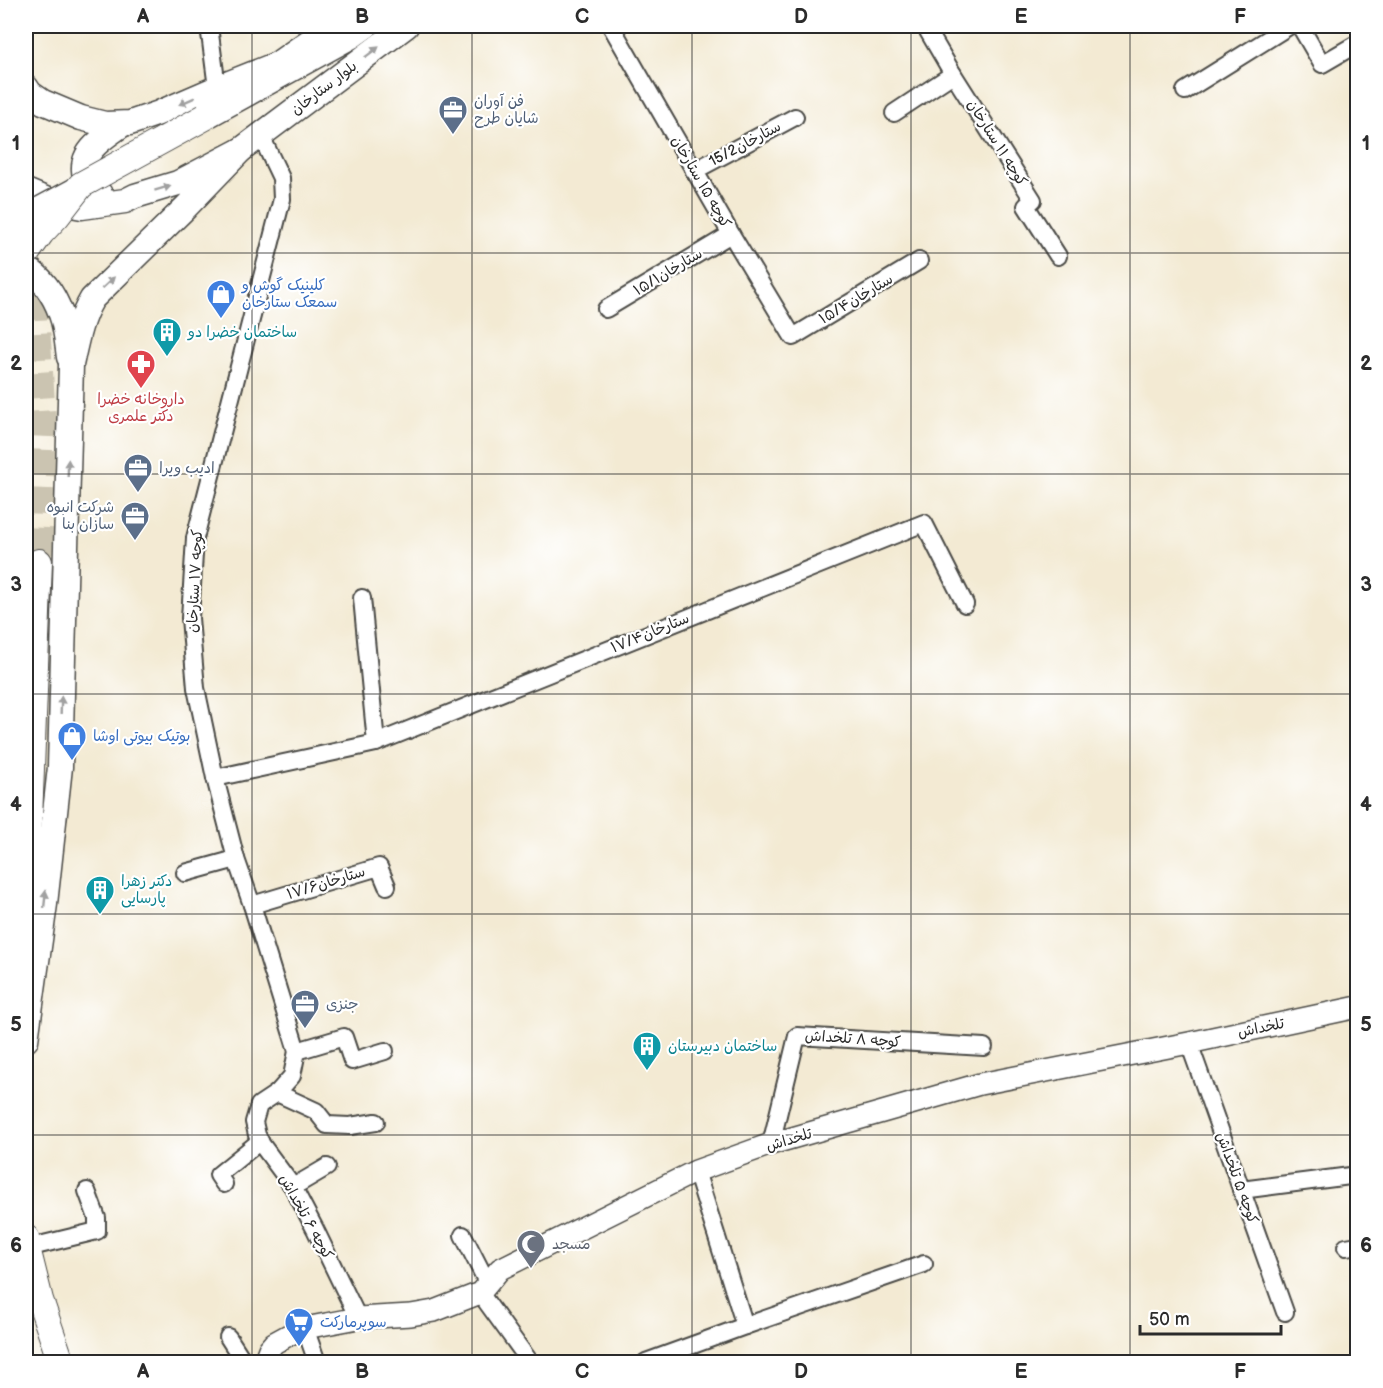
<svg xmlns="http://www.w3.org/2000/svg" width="1383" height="1388" font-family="'Balsamiq Sans','Playpen Sans Arabic',sans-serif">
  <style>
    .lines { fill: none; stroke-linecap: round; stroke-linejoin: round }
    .primary-tunnel { stroke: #cbc4b1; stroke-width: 26; stroke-dasharray: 26 13; stroke-linecap: butt }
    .minor-casing { stroke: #494844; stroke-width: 20 }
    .tertiary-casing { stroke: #494844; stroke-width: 24 }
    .secondary-casing { stroke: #494844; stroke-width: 27 }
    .primary-casing { stroke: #494844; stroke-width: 28 }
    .minor { stroke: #fff; stroke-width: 16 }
    .tertiary { stroke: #fff; stroke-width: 21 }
    .secondary { stroke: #fff; stroke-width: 24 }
    .primary { stroke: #fff; stroke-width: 26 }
    .tertiary-bridge-casing { stroke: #494844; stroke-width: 24; stroke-linecap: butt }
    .primary-bridge-casing { stroke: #494844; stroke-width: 28; stroke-linecap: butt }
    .tertiary-bridge { stroke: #fff; stroke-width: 21 }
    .primary-bridge { stroke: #fff; stroke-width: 26 }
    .oneway { fill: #a0a0a0 }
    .grid { fill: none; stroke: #2b2b2b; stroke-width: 1.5; stroke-opacity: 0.55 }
    .labels { text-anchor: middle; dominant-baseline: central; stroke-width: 4.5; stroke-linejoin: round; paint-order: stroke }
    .street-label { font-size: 15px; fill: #2b2b2b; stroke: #fff }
    .service-label { font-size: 15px; fill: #4e5e75; stroke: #fff; text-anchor: start }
    .shop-label { font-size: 15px; fill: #366cbe; stroke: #fff; text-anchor: start }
    .culture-label { font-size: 15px; fill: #0d838f; stroke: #fff; text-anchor: start }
    .health-label { font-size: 15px; fill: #be3a42; stroke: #fff }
    .worship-label { font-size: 15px; fill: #5b616d; stroke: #fff; text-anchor: start }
    .neatline { fill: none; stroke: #2b2b2b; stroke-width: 2 }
    .grid-label { font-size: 20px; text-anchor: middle; font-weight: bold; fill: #2b2b2b }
  </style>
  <rect width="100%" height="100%" fill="#fff"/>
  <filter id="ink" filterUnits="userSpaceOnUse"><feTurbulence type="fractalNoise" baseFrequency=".0167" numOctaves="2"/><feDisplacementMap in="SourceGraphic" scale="12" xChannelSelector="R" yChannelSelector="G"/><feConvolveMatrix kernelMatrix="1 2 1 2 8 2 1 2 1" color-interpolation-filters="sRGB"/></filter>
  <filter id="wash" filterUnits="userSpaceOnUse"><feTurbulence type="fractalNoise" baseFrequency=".008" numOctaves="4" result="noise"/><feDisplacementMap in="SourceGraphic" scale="24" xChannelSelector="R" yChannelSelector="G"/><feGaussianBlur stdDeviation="1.35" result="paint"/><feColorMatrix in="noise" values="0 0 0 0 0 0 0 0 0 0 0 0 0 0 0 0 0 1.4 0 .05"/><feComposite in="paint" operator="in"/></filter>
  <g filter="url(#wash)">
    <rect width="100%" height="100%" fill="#f3ead3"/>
  </g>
  <g filter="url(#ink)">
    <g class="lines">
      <path class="primary-tunnel" d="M26,256L36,309L44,435L39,562"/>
      <g class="minor-casing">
        <g id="minor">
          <path d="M209,26L217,88"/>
          <path d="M611,26L731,234L793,337L919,261"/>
          <path d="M925,26L953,74L1033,200L1026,206L1058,256"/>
          <path d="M1300,26L1322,64L1358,43"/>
          <path d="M1185,91L1289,26"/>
          <path d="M894,113L953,74"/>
          <path d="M261,136L281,178L282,199L195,538L190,618L196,688L215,778L236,859L252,905L297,1051L292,1076L277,1093L259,1105L254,1122L257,1135L262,1145L293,1187L315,1229L358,1318"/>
          <path d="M694,171L795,117"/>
          <path d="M606,309L731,234"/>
          <path d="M362,598L376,743"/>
          <path d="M215,778L376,743L924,523L965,604"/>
          <path d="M185,873L236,859"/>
          <path d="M252,905L379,867L387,886"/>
          <path d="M1189,1043L1285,1312"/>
          <path d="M297,1051L344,1037L352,1061L385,1051"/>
          <path d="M277,1093L316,1111L327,1125L350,1126L376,1122"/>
          <path d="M771,1144L797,1036L984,1047"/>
          <path d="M696,1171L745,1326L924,1264"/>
          <path d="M224,1184L218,1175L260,1141"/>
          <path d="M293,1187L327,1167"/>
          <path d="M1241,1190L1358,1175"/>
          <path d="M463,1235L488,1284"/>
          <path d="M1346,1247L1358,1245"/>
          <path d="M27,1248L97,1231V1218L87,1191"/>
          <path d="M480,1293L530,1362"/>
          <path d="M305,1328L317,1362"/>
          <path d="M228,1337L244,1362"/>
          <path d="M646,1362L745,1326"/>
        </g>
      </g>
      <g class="tertiary-casing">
        <path id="tertiary" d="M264,1362L269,1349L274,1343L296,1331L305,1328L358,1318L411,1315L434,1311L480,1293L500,1269L696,1171L771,1144L980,1084L1189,1043L1358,1007"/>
      </g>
      <g class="secondary-casing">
        <g id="secondary">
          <path d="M26,87L30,93L43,102L81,118L105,124L130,123L159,113L217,88L277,64L331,26"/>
          <path d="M205,117L352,36L366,26"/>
          <path d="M26,191L50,201L82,207L125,201L135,196L178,183L241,150L406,26"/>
          <path d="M100,194C92,190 88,184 85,176C78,151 107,136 123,124"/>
          <path d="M26,268C43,278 54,295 61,314C66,327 67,343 69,357"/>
          <path d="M26,1040L45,904L60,767L71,365C76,342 80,319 92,299L186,207L241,150"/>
        </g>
      </g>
      <g class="primary-casing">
        <g id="primary">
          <path d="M26,898L39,562"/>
          <path d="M26,1238L27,1248L40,1300L61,1362"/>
        </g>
      </g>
      <use href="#minor" class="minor"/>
      <use href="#tertiary" class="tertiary"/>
      <use href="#secondary" class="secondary"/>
      <use href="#primary" class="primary"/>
      <g class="tertiary-bridge-casing">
        <path id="tertiary-bridge" d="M26,215L78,187"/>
      </g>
      <g class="primary-bridge-casing">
        <path id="primary-bridge" d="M26,254L41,233L57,216L81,185L205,117"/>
      </g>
      <use href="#tertiary-bridge" class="tertiary-bridge"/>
      <use href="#primary-bridge" class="primary-bridge"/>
    </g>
    <defs><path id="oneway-solid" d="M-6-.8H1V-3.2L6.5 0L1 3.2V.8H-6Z" transform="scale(1.5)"/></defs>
    <g class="oneway">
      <use href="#oneway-solid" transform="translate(372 52) rotate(-37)"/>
      <use href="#oneway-solid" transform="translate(187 101) rotate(156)"/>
      <use href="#oneway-solid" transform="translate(163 188) rotate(-17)"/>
      <use href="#oneway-solid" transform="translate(108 283) rotate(-43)"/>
      <use href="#oneway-solid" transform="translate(68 468) rotate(-88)"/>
      <use href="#oneway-solid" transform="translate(61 705) rotate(-88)"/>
      <use href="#oneway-solid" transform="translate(45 899) rotate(-84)"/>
    </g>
  </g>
  <path class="grid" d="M252,26V1362M472,26V1362M692,26V1362M911,26V1362M1130,26V1362M26,253H1358M26,474H1358M26,694H1358M26,914H1358M26,1135H1358"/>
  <defs>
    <g id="office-pin" transform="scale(1.5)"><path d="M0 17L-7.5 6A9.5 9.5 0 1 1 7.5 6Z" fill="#5c6f8a" stroke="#fff"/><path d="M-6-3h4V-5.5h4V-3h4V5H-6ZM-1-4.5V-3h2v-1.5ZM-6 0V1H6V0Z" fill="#fff"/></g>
    <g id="shop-pin" transform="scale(1.5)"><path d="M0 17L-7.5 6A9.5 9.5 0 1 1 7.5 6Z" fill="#3f7fe0" stroke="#fff"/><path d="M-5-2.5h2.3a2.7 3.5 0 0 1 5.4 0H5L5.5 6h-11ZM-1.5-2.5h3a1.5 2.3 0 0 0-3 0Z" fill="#fff"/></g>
    <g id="building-pin" transform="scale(1.5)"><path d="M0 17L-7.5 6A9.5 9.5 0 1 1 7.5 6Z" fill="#0f9aa8" stroke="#fff"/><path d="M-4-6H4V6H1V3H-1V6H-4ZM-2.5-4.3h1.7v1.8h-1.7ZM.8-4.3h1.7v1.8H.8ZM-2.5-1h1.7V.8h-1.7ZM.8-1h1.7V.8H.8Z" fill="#fff"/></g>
    <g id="pharmacy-pin" transform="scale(1.5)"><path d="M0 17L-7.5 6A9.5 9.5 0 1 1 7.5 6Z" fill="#e0444e" stroke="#fff"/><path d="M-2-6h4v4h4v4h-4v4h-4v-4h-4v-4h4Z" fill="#fff"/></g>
    <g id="mosque-pin" transform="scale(1.5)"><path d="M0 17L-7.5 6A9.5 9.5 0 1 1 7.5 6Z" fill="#6b7280" stroke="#fff"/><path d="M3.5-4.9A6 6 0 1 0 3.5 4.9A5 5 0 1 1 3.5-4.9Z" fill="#fff"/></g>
    <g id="supermarket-pin" transform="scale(1.5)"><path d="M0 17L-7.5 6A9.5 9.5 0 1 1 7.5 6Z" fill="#3f7fe0" stroke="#fff"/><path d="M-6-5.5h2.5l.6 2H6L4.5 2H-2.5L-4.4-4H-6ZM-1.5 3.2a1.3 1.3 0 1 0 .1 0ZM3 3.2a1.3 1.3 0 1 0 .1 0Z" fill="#fff"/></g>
  </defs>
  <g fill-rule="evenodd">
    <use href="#office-pin" x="453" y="110"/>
    <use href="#shop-pin" x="221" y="294"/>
    <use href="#building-pin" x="167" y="332"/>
    <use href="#pharmacy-pin" x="141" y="364"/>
    <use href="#office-pin" x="138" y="468"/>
    <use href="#office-pin" x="135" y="516"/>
    <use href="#shop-pin" x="72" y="736"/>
    <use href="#building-pin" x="100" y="890"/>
    <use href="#office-pin" x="305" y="1004"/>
    <use href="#building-pin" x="647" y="1046"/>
    <use href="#mosque-pin" x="531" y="1244"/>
    <use href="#supermarket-pin" x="299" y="1322"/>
  </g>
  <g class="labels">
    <g class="street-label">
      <text transform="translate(324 88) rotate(-37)">بلوار ستارخان</text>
      <text transform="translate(997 143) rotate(58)">کوچه ۱۱ ستارخان</text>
      <text transform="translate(745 144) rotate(-28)">ستارخان15/2</text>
      <text transform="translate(701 182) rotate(60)">کوچه ۱۵ ستارخان</text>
      <text transform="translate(668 272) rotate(-31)">ستارخان۱۵/۱</text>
      <text transform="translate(856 299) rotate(-31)">ستارخان۱۵/۴</text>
      <text transform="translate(195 581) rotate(-87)">کوچه ۱۷ ستارخان</text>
      <text transform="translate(650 633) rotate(-22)">ستارخان۱۷/۴</text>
      <text transform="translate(326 883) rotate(-17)">ستارخان۱۷/۶</text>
      <text transform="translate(1261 1028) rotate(-12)">تلخداش</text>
      <text transform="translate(853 1039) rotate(4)">کوچه ۸ تلخداش</text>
      <text transform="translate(789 1140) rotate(-17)">تلخداش</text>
      <text transform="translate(1237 1178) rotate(70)">کوچه ۵ تلخداش</text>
      <text transform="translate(306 1217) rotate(61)">کوچه ۶ تلخداش</text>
    </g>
    <g class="service-label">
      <text x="474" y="101">فن آوران<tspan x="474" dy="17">شایان طرح</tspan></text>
      <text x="159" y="468">ادیب ویرا</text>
      <text x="114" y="507" text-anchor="end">شرکت انبوه<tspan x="114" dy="17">سازان بنا</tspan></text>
      <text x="326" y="1004">جنزی</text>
    </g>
    <g class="shop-label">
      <text x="242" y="285">کلینیک گوش و<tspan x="242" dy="17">سمعک ستارخان</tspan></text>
      <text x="93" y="736">بوتیک بیوتی اوشا</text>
      <text x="320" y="1322">سوپرمارکت</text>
    </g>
    <g class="culture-label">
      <text x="188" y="332">ساختمان خضرا دو</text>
      <text x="121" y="881">دکتر زهرا<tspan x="121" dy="17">پارسایی</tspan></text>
      <text x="668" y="1046">ساختمان دبیرستان</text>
    </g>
    <g class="health-label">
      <text x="141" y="399">داروخانه خضرا<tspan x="141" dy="17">دکتر علمری</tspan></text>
    </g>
    <g class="worship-label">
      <text x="552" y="1244">مسجد</text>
    </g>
  </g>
  <rect width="1383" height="1388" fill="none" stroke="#fff" stroke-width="66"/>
  <path d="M1140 1325v9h141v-9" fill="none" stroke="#2b2b2b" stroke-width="3"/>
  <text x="1149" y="1325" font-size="18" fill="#2b2b2b" stroke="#ffffff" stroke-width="4.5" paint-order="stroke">50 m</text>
  <rect x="33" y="33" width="1317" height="1322" class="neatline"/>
  <g class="grid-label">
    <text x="143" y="23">A</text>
    <text x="362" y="23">B</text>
    <text x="582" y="23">C</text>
    <text x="801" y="23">D</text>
    <text x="1021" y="23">E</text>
    <text x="1240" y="23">F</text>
    <text x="16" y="150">1</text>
    <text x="1366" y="150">1</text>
    <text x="16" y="370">2</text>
    <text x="1366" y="370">2</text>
    <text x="16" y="591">3</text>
    <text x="1366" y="591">3</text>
    <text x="16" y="811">4</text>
    <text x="1366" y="811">4</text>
    <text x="16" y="1031">5</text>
    <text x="1366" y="1031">5</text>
    <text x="16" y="1252">6</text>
    <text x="1366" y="1252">6</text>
    <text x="143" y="1378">A</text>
    <text x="362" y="1378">B</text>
    <text x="582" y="1378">C</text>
    <text x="801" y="1378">D</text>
    <text x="1021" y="1378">E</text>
    <text x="1240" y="1378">F</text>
  </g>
</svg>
